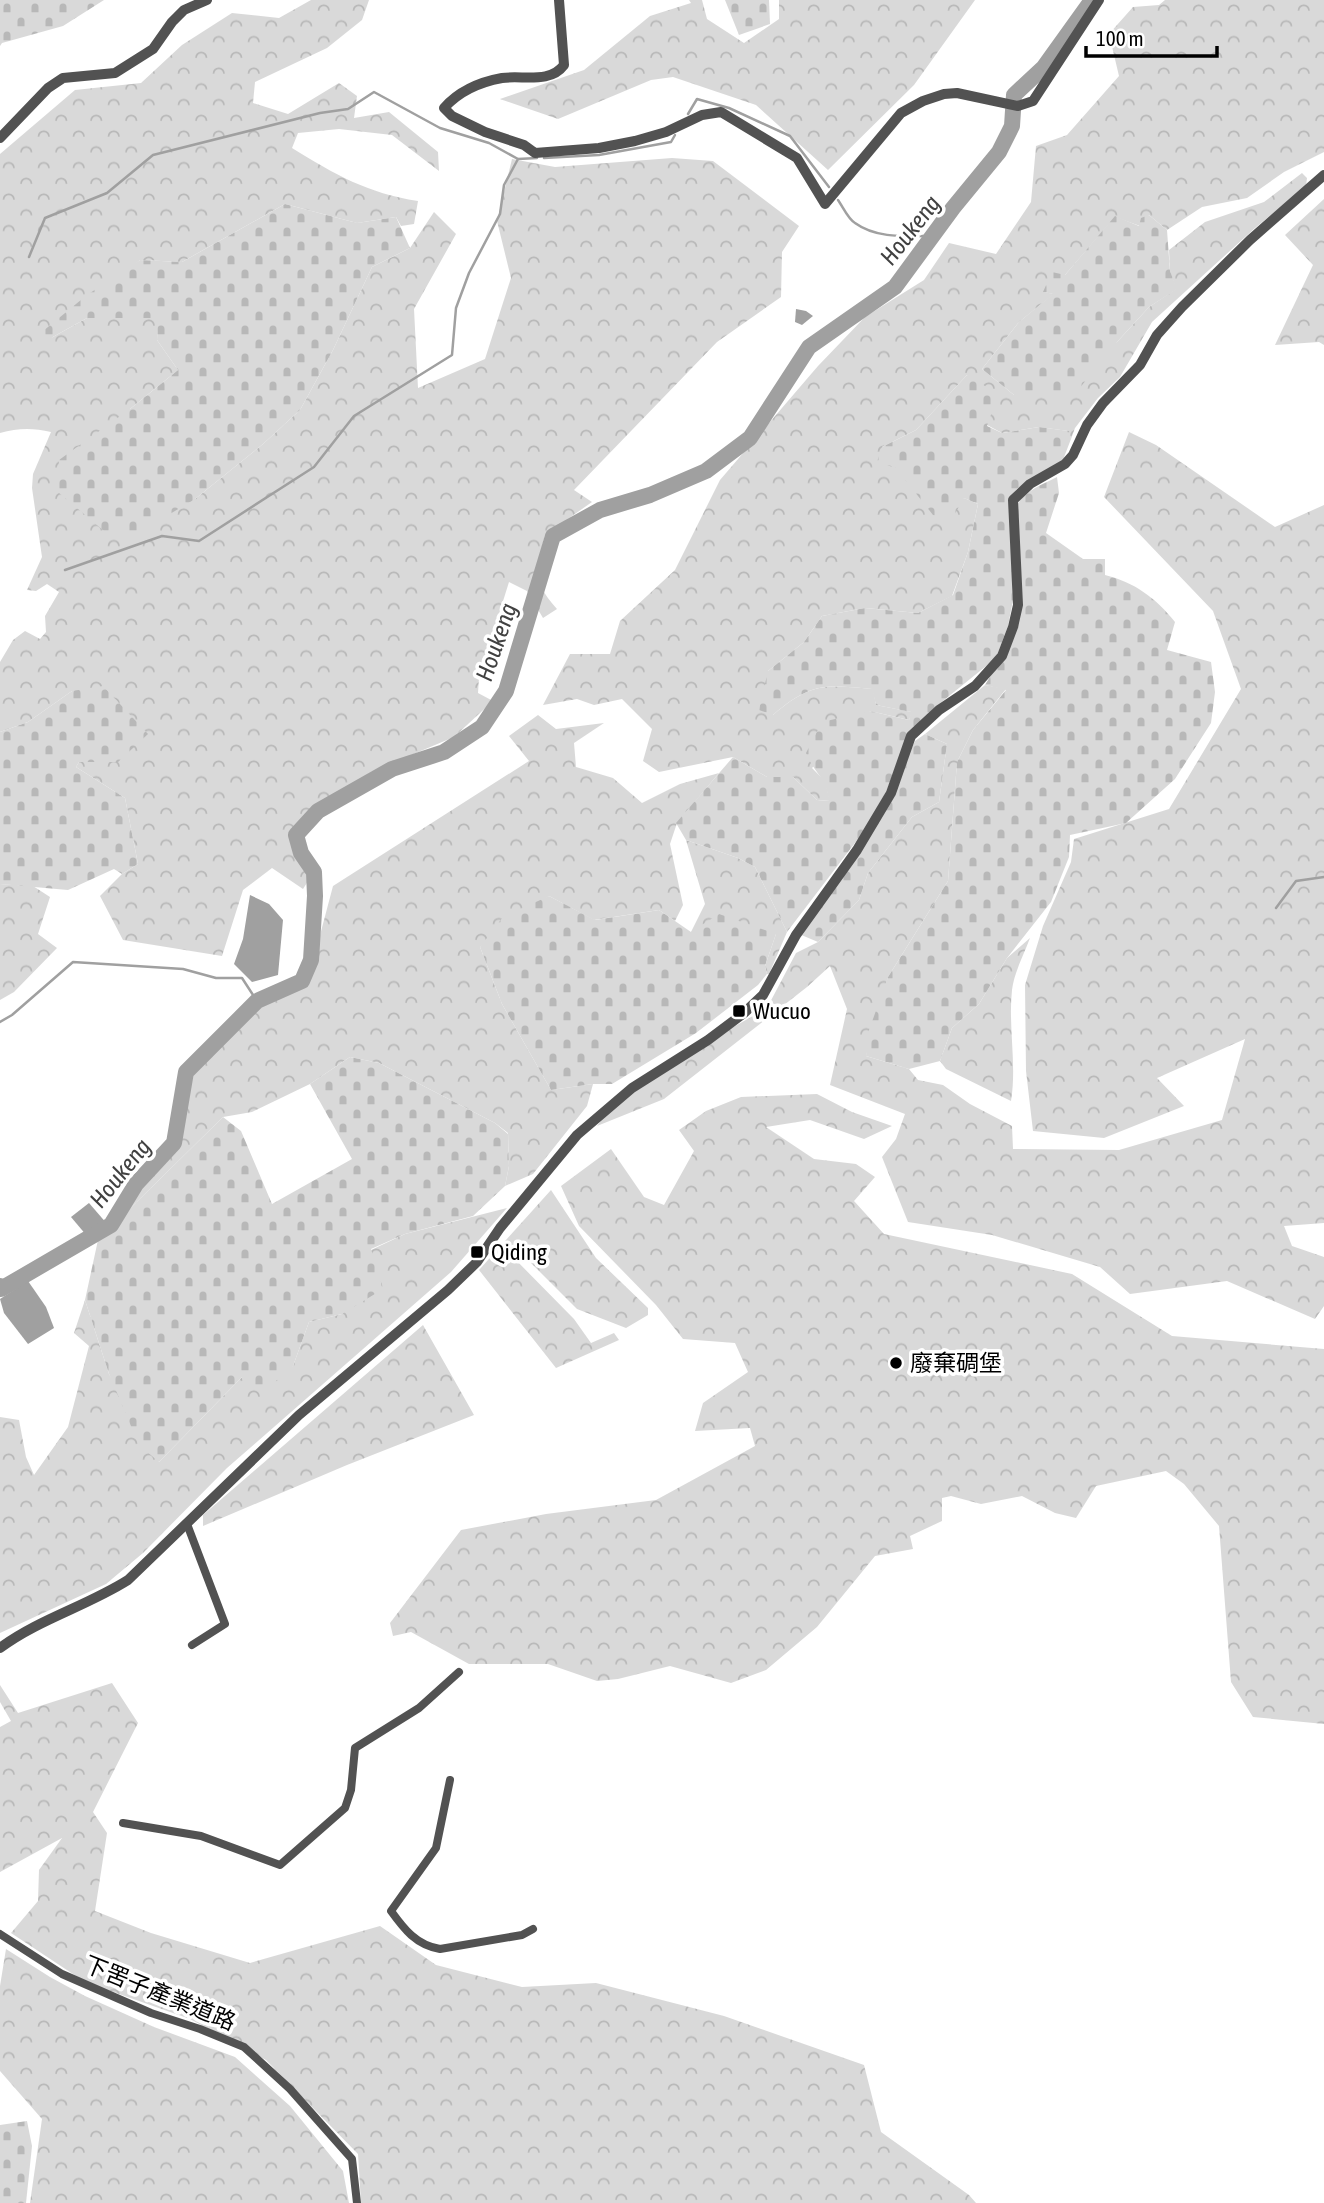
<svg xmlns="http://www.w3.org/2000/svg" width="1324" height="2203" font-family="'Asap Condensed','Noto Sans TC',sans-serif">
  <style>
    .forest { fill: url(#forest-crowns) }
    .cemetery { fill: url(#cemetery-stones) }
    .water { fill: #a0a0a0 }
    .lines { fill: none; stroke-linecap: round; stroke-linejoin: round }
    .stream { stroke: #a0a0a0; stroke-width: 2.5 }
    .river { stroke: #a0a0a0; stroke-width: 16 }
    .minor { stroke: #525252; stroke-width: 8 }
    .tertiary { stroke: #525252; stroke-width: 10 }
    .poi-dot { fill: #000; stroke: #fff; stroke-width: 2.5 }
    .labels { text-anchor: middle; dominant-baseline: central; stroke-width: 7; stroke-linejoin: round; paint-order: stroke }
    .poi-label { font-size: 23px; fill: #000; stroke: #fff; text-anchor: start }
    .street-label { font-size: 23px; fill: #000; stroke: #fff }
    .water-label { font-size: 24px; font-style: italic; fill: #414141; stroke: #fff }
  </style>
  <defs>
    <pattern id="forest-crowns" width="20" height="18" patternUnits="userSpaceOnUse" patternTransform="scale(1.75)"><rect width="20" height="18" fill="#d9d9d9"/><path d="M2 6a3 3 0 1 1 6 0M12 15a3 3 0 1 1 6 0" fill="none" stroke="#b8b8b8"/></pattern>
    <pattern id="cemetery-stones" width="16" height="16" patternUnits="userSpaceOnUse" patternTransform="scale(1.75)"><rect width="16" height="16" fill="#d9d9d9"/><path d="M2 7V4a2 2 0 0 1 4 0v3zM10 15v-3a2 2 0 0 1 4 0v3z" fill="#b8b8b8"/></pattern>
  </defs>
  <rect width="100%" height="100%" fill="#fff"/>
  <g class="forest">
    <path d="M311,0H369L362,20L327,48L255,82L253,103L288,114L339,83L357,96L354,118L389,112L438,152L439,171L392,135L339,129L298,133L292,148C336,175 367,193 418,201L414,224L401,226L396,217L357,223L285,204L182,262L140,260L51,338L87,318H159L157,340L178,370L130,409L195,499L263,444L300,410L333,350L372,267L410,248L434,212L456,234L414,309L418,388L485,359L511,278L497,221L512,159L555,167L672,158L713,161L799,226L782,252L781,297L717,342L574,490L592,502L545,535C536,570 531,580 557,609L543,618L527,591L509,582L479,678L478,693L493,701L454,737L371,772L304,820L293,854L312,875L303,889L272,868L243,890L222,956L123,940L100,896L122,874L138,864L125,798L76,767L79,762H118L72,691L28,722L0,732V662L13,640L25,631L40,639L46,632L45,616L59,592L47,584L36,591L27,590L42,557L32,488L33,474L51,432C33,428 18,428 0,433V154L75,90L141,83L182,45L232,13L279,18Z"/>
    <path d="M689,0H702L707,19L744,43L779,19V0H975L914,85L828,170L756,105L673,77L651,80L558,119L500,99L584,70L650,16L691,3Z"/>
    <path d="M1165,0H1324V152L1284,172L1247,198L1202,207L1167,230L1149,215L1140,226L1115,217L1065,275L1044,292L1054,294L1019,322L982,369L1014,395L1117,342L1149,307L1176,289L1170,271L1169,250L1205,222L1264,202L1302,173L1307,178L1306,186L1255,228L1152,322L1120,377L1098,398L1075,428L1071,439L1068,431L1039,427L1002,433L987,425L967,375L916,430L882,447L933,514L964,498L978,504L968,552L952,596L918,613L865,608L822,616L804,642L768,671L773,715C812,682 824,685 873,689L876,705L912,712L909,720L870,711L812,768L825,781L830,801L817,800L793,777H767L733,757L659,772L643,761L652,729L622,699L594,705L577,699L543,705L570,654H610L620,621L675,570L720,480L818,366L865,317L924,280L949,243L996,254L1031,202L1036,146L1067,135L1119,76L1109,34L1133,7L1159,5Z"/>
    <path d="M1324,199V345L1319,342L1275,345L1313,265L1285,235Z"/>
    <path d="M1129,432L1156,445L1275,527L1324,505V1223L1284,1226L1292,1246L1324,1257V1306L1315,1319L1227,1281L1130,1294L1100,1267L992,1235L908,1222L882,1157L896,1139L905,1114L830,1085L847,1009L830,966L807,987L664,1099L597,1126L616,1102L714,1038L767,1008L796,953L818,942L859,900L868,873L912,817L939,802L947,744L925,734L985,685L1006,689L973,730L957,762L948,881L888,977L866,1056L909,1069L918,1080L943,1085L970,1104L1012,1126L1013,1149L1119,1150L1222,1120L1245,1039L1157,1078L1184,1106L1104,1138L1033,1131L1026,1071L1025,985L1043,926L1071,862L1074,839L1169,809L1241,689L1213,611L1104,497Z"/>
    <path d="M538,715L556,729L604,723L574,743L576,767L613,778L642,803L680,784L719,773L677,823L670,844L683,905L675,921L659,910L594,920L549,896L480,947L502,1004L551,1090L593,1084L587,1106L533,1174L505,1186L509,1166L508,1133L495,1123L379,1063L350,1057L310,1084L252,1112L223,1117L98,1240L183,1116L182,1083C220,1041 256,995 310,973L333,886L529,761L509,736Z"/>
    <path d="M686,840L738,858L755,867L787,932L769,974H767L765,966L776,934L691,932L705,904Z"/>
    <path d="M0,884L33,886L50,897L38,934L57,948L14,992L0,1000Z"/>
    <path d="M1030,938C1024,954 1014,973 1012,990C1008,1027 1017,1064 1011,1101L946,1069L940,1061L952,1028L979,1004L1007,958Z"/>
    <path d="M817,1094L852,1112L892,1126L864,1139L810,1120L766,1127L814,1159L856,1164L875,1177L854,1201L884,1234L1072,1274L1172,1336L1324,1349V1724L1253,1717L1231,1682L1219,1526L1184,1484L1166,1471L1096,1486L1076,1518L1055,1513L1022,1496L981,1504L951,1496L942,1498V1521L910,1536L913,1549L875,1556L817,1627L766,1670L731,1683L670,1666L618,1679L597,1681L548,1664H469L411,1632L393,1636L390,1623L461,1530L546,1514L656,1500L755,1446L750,1428L695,1431L703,1403L748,1372L735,1343L683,1339L656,1305L579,1226L561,1186L611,1149L644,1197L664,1205L694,1151L679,1130L706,1111L741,1097Z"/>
    <path d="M551,1190L596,1258L648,1308V1315L626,1328L577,1309L518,1250L509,1253L574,1319L591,1343L614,1333L619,1340L556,1368L479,1270Z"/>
    <path d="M507,1208L451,1272L227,1468L143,1553L106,1584L0,1633V1417L19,1420L26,1457L34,1475L68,1427L89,1346L74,1333L85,1300L109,1374L159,1462L243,1376L293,1366L309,1322L342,1314L371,1250L405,1234Z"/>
    <path d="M423,1325L474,1415L347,1465L203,1526V1515Z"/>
    <path d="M112,1683L138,1723L93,1812L107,1833L95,1911L151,1933L250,1963L380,1926L436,1965L522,1987L596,1983L724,2016L864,2065L881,2132L969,2195L976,2203H361L358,2154L266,2060L190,2019L85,1982L11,1933L38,1901L39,1870L62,1838L0,1872V1727L11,1721L0,1702V1685L18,1713Z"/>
    <path d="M6,1949L50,1977L85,1996L154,2027L235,2057L290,2106L343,2171L349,2203H30L42,2119L0,2071V1986Z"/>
  </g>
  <g class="cemetery">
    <path d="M0,0H104L63,26L2,43L0,46Z"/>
    <path d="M725,0H769L770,24L739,35Z"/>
    <path d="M285,204L357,223L396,217L410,248L372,267L333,350L300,410L263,444L195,499L138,533L104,531L58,492L59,460L130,409L178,370L157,340L158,318H87L51,338L37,336L87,295L140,260L182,262Z"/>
    <path d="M1149,215L1167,230L1170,271L1177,289L1149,307L1117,342L1074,395H1014L982,369L1019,322L1053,294L1043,292L1052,272L1065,275L1115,216L1139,226L1141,218Z"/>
    <path d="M967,375L998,394L987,426L1002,433L1039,427L1069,431L1071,439L1061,465L1018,488L1009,499L1013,600L1008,626L996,658L933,709L906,738L887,790L864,831L787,932L755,867L738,858L686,840L676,823L733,757L767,777H793L817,800L829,801C826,776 815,775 806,753L822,722L870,711L909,720L911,712L876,705L872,689C824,685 812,682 773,715L759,710L768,671L804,642L822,616L865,608L918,613L953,595L968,552L978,504L964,498L953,517L933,515L896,468L877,462L882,447L916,430Z"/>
    <path d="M1057,477L1059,493L1046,533L1083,559H1105V575C1134,582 1156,598 1175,622L1167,650L1211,662L1215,692L1211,723L1175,779L1126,823L1070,835L1069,857L1051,902L1007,958L979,1004L952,1028L940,1061L909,1069L866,1056L868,1033L888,977L948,881L957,762L973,730L1006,690L985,685L1014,637L1017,505C1026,490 1041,485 1057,477Z"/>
    <path d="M103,686L148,734L118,762H79L76,767L125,798L138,864L122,874L114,869L68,890L0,884V732L28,722L72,691Z"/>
    <path d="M925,734L947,744L939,802L912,817L868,873L859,900L818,942L799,934L906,761L915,741Z"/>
    <path d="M549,896L595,920L659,910L691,932L719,914L776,934L765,966L767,974L758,985L696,1033L612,1084H593L551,1090L502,1004L480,947L503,917Z"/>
    <path d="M350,1057L379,1063L495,1123L508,1134L509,1166L505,1186L473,1216L405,1234L371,1249L383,1289L342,1314L309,1322L293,1366L262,1393L242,1377L159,1462L139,1445L109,1374L85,1300L98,1240L223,1117L241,1131L272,1204L352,1159L310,1084Z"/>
    <path d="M27,2121L32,2146L26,2203H0V2125Z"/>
  </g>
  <g class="water">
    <path d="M796,309L806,311L813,316L802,325L795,322Z"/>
    <path d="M250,895L269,904L283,920L278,975L252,982L234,964L243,939Z"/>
    <path d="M89,1203L108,1225L87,1236L71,1217Z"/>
    <path d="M28,1281L46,1307L54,1328L28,1344L4,1313L0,1299Z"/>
  </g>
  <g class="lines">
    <g class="stream">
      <path d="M688,114L697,99L729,108L790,136L829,187"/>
      <path d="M544,158L599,155L671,142L675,135"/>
      <path d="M838,200C843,207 848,219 855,223C877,239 907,236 932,236"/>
      <path d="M29,257L45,218L107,193L153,155L320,113L348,109L374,92L440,128L489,143L518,159"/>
      <path d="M65,570L162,536L199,541L314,467L354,416L452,355L456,308L469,273L500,214L504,185L518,159L537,158"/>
      <path d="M1276,908L1296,881L1324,877"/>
      <path d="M0,1022L12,1015L73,962L183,969L216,978H242L257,1001"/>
    </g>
    <path class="river" d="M0,1286L1,1289L111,1225L136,1184L174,1143L186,1072L257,1001L302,981L311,960L315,896L314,872L301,853L296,835L318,811L392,769L444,752L482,727L506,691L553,536L600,510L650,495L706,471L750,438L809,347L895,287L953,208L999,152L1012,126L1014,95L1044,67L1092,0"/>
    <g class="minor">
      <path d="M187,1524L225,1624L192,1645"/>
      <path d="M450,1780L436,1848L391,1911C404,1929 416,1945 440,1949L522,1935L533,1929"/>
      <path d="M123,1823L201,1836L280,1865L345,1808L351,1790L355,1748L419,1708L459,1672"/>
      <path d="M0,1934L62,1974L151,2013L200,2029L244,2047L290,2089L352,2159L357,2203"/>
    </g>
    <g class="tertiary">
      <path d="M559,0L564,65C550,84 523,75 502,78C480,82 459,91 444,108L452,116L485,132L524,145L535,153L599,148L635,141L666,132L702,115L721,112L797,158L825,204L901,113L923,101L944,94L957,93L1018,106L1033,101L1099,0"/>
      <path d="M0,138L48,88L63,78L115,73L153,49L172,22L184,10L207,0"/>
      <path d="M0,1648C39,1619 87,1606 128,1580L299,1415L448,1290L477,1262L500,1228L577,1135L632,1088L708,1040L744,1013L763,995L796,935L857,850L891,793L911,736L939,710L975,686L1002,656L1013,627L1018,605L1013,500L1030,484L1065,464L1073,455L1087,425L1103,403L1140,365L1157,335L1182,307L1250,240L1324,175"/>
    </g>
  </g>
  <g class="poi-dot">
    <rect x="732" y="1004" width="14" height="14" rx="3.5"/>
    <rect x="470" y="1245" width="14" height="14" rx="3.5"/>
    <circle cx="896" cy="1363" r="7"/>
  </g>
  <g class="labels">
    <g class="poi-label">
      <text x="753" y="1011">Wucuo</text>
      <text x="491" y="1252">Qiding</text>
      <text x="910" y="1363">廢棄碉堡</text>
    </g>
    <g class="street-label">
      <text transform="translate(160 1993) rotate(22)">下罟子產業道路</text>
    </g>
    <g class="water-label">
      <text transform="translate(910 230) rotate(-52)">Houkeng</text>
      <text transform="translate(496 642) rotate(-71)">Houkeng</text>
      <text transform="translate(120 1173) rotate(-51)">Houkeng</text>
    </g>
  </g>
  <path d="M1086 46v10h131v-10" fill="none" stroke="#000000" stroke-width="3.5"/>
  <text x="1096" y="46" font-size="21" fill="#000000" stroke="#ffffff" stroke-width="5" paint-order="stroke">100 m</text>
</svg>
